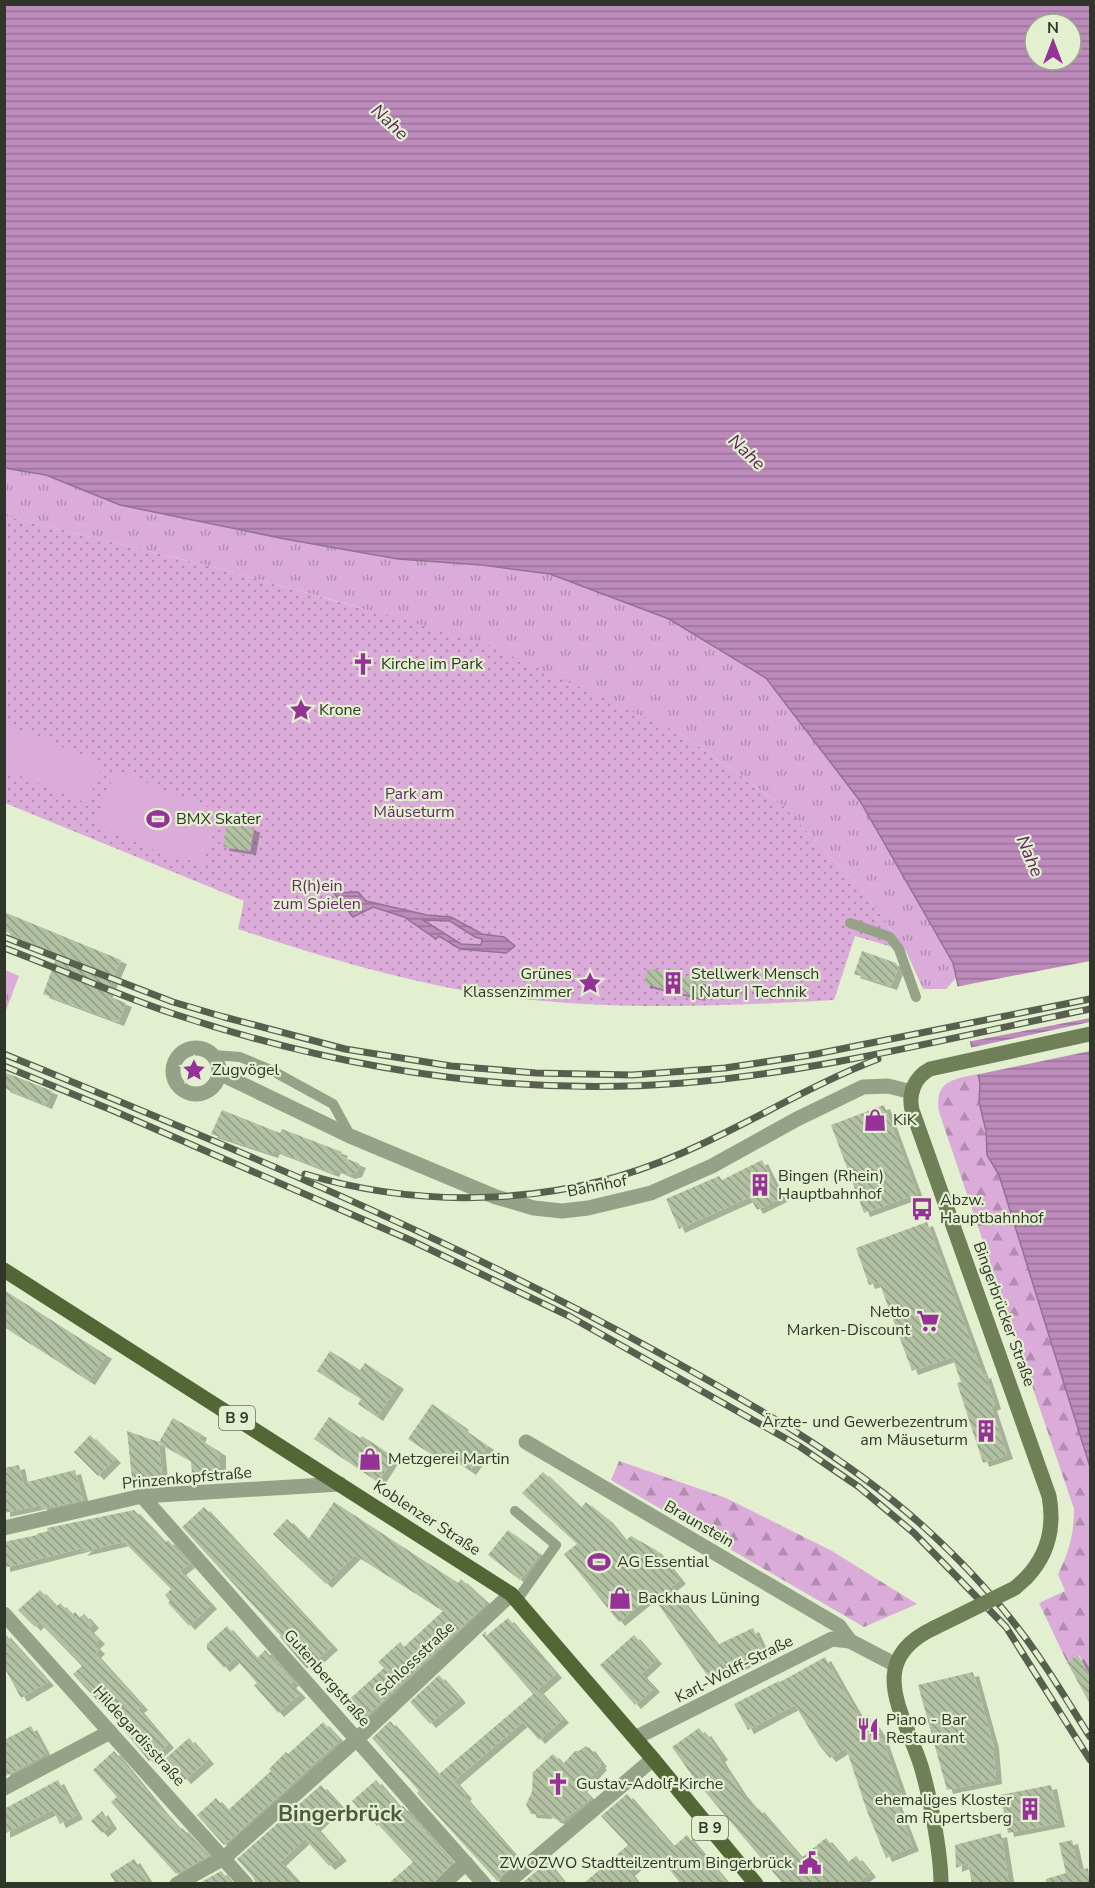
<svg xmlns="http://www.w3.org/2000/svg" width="1095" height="1888" font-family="'Nunito Sans',sans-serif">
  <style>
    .grass { fill: url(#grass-tufts) }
    .forest { fill: url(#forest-firs) }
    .park { fill: url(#park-dots) }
    .pitch { fill: #dbacd9 }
    .water { fill: url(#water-rules); stroke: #927290; stroke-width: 1.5; fill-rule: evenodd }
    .pier { fill: #e2f0d0 }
    .building { fill: url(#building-back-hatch); filter: url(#shadow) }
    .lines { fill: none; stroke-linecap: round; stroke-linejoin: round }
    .lane { stroke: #96a288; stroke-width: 10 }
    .street { stroke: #96a288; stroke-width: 15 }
    .secondary { stroke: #6f7f58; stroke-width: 15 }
    .primary { stroke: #536636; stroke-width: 15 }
    .rail-casing { stroke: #585f4f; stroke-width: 7 }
    .rail { stroke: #e2f0d0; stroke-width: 4.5; stroke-dasharray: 14; stroke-linecap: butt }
    .secondary-bridge { stroke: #6f7f58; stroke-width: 15 }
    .labels { text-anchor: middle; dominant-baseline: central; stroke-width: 4.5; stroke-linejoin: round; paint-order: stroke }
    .shield { fill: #e2f0d0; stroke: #666e5c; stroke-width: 1.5 }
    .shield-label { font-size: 15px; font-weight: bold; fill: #31362a }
    .poi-label { font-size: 16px; fill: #31362a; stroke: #e2f0d0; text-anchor: start }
    .park-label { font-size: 16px; fill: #662a66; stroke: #e2f0d0 }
    .street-label { font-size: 16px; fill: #31362a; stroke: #e2f0d0 }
    .water-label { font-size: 18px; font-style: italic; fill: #5e225e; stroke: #e2f0d0 }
    .district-label { font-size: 22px; font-weight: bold; fill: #4e593e; stroke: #e2f0d0 }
  </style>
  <defs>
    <pattern id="grass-tufts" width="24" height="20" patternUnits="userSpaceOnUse" patternTransform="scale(1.5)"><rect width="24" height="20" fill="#dbacd9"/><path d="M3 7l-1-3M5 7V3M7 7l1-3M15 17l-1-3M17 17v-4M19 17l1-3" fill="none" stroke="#b28db0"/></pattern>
    <pattern id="forest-firs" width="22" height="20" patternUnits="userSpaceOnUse" patternTransform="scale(1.5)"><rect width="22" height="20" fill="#dbacd9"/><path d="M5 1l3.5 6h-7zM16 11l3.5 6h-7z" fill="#b28db0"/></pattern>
    <pattern id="park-dots" width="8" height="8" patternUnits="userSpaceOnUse" patternTransform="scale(1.5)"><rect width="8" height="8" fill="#dbacd9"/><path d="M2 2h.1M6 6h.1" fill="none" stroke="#b28db0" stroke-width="1.8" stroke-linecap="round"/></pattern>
    <pattern id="water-rules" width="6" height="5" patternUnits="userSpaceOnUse" patternTransform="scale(1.5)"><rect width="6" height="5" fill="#bc8bbb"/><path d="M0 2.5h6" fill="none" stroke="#997298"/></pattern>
    <pattern id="building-back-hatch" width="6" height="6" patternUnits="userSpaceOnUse" patternTransform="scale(1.5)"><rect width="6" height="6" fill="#b3c1a3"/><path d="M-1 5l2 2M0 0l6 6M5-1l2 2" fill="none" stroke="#929e85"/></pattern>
    <filter id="shadow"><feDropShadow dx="6" dy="4" stdDeviation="0" flood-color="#0004"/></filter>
  </defs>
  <rect width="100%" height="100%" fill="#e2f0d0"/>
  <g class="grass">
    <path d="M4,468L46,475L120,505L285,539L398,559L482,565L550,574L669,619L766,678L860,801L953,963L956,978L946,989H923L906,951L865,893L783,806L681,734L619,707L358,607L221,569L5,516Z"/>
    <path d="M5,970L19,976L5,1013Z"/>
  </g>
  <g class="forest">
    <path d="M978,1074L980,1083L979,1102L986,1131L987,1155L999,1175L1090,1467V1676L1079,1655L1067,1662L1039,1603L1065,1591L1058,1574C1069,1553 1074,1533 1074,1509L939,1112C934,1081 953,1079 978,1074Z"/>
    <path d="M619,1461L726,1498L832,1551L917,1604L864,1627L611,1480Z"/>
  </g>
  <path class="park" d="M5,516L221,569L479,641L681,734L783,806L865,893L906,951L855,936L834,1000C711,1007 588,1012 466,991C388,977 313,954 238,929L244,901L5,803Z"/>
  <g class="pitch">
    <path d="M4,724L103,763L87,803L5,770Z"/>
    <path d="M116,770L222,813L202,863L169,856L95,825Z"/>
  </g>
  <g class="water">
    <path d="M4,5H1090V1467L999,1175L987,1155L986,1131L979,1102L980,1083L953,963L860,801L766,678L669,619L550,574L482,565L398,559L285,539L120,505L46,475L5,468ZM1035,24H1071V60H1035Z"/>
    <path d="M358,892L366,901L427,915L451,917L482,934L504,937L515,946L506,953L460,949L439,936L436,939L404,917L373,907L353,917L334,893ZM423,920L450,921L475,937L482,939L481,945L461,944Z"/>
  </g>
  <g class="pier">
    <path d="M1090,961V1018L967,1042L955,987Z"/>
    <path d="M1090,1022V1051L975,1075L969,1048Z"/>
  </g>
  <g class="building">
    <path d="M227,824L254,828L250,851L223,847Z"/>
    <path d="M4,912L121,960L106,995L126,1003L118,1022L43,994L58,953L4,931Z"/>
    <path d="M862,951L896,963L898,968L891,986L854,974Z"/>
    <path d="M648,968L703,981L699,997L644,984Z"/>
    <path d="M4,1072L52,1091L46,1105L4,1088Z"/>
    <path d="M884,1105L917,1194L864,1213L831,1125Z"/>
    <path d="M222,1110L280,1133L282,1129L342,1152L340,1156L360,1164L356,1173L349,1175L335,1169L333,1173L274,1150L272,1154L211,1134Z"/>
    <path d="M762,1160L781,1198L757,1210L750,1197L679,1229L666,1199L719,1176L722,1180Z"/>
    <path d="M927,1222L983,1375L985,1374L995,1405L991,1407L1007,1455L983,1463L957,1383L961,1382L952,1357L912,1371L879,1282L869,1285L856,1248Z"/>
    <path d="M4,1290L106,1355L89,1381L4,1327Z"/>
    <path d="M330,1351L360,1370L365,1363L398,1385L377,1417L358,1404L361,1399L317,1371Z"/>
    <path d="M432,1404L463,1426L462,1428L488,1446L470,1471L444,1453L440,1460L408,1439Z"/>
    <path d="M329,1417L360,1438L362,1436L394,1457L378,1482L314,1439Z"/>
    <path d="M173,1418L201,1434L199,1439L220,1452V1474H192L191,1461L159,1443L162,1476L132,1479L127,1431L159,1442Z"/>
    <path d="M90,1435L115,1459L98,1476L74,1452Z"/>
    <path d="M19,1465L23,1483L75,1470L83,1500L42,1509L41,1505L4,1513V1468Z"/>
    <path d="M543,1472L581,1508L586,1502L607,1519L625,1541L631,1536L656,1550L680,1580L671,1587L717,1645L753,1628L765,1654L737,1667L736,1665L709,1678L652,1595L619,1622L564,1554L577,1544L522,1493Z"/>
    <path d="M334,1502L458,1583L461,1579L484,1600L485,1605L359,1723L343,1705L384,1668L378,1662L400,1642L404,1647L443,1611L355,1555L326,1584L273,1534L287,1519L308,1540Z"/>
    <path d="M204,1507L332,1646L307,1669L280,1637L281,1636L182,1527Z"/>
    <path d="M134,1510L165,1543L168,1540L189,1564L180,1571L211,1605L189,1626L168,1603L170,1601L165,1595L171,1589L124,1542L81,1552L86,1547L4,1568V1542L37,1535V1534L48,1531L47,1528Z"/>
    <path d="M508,1530L540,1554L520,1580L488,1555Z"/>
    <path d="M40,1590L56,1607L60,1603L72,1615L75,1612L80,1618L84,1614L93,1624L88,1629L99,1640L94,1645L99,1650L95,1654L142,1706L138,1709L168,1744L149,1761L118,1723L73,1674L82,1666L39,1622L35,1627L18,1610Z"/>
    <path d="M508,1618L556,1674L533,1694L482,1635L486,1631V1636Z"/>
    <path d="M227,1626L256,1659L265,1650L293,1682L290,1684L300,1694L278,1713L254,1685L257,1683L235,1658L224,1668L207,1649V1644Z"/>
    <path d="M4,1633L48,1682L21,1698L4,1667Z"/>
    <path d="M634,1635L656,1660L641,1674L654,1688L635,1705L600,1665Z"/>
    <path d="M1078,1655L1090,1676V1704L1067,1662Z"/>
    <path d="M825,1657L861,1720L868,1715L881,1735L903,1798L895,1801L913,1847L886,1858L867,1811L846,1748L830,1758L819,1745L795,1705L748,1730L734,1704L779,1681L780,1682Z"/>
    <path d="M973,1672L993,1744L996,1780L947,1790L918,1685Z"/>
    <path d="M439,1675L460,1699L430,1724L410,1702Z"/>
    <path d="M538,1690L563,1719L539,1740L523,1722L454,1781L466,1795L464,1797L519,1860L501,1876L498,1882L417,1793L419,1791L372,1738L390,1721L438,1775Z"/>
    <path d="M323,1722L340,1740L224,1845L197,1815L216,1798L227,1811L271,1771L269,1769L286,1752L288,1754Z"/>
    <path d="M31,1726L46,1754L4,1777V1740Z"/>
    <path d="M699,1728L703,1733L705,1732L722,1756L719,1758L722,1763L741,1792L756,1810L758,1808L801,1858L826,1838L847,1863L856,1856L870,1873L857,1884H783L696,1781L672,1747Z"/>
    <path d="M189,1738L208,1760L185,1780L166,1758Z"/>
    <path d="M586,1746L587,1748L589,1747L601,1763L599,1764L601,1766L581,1788L591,1798L562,1821L555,1819L548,1813L545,1815L531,1814L526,1804L532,1792L533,1774L532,1773L553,1754L563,1764L575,1751H579Z"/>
    <path d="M114,1751L162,1810L180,1830L182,1828L208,1856L176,1874L111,1802L117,1797L93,1770Z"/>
    <path d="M58,1780L77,1815L60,1824L53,1810L4,1834V1809Z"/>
    <path d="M376,1780L400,1808L403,1806L452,1863L432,1884H388L413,1862L373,1819L371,1822L352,1801Z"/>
    <path d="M321,1785L339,1805L315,1827L341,1857L329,1866L305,1839L280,1862L300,1884H256L253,1877L237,1859Z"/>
    <path d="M1051,1785L1059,1823L1008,1833L1000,1795Z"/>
    <path d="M627,1794L673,1847L687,1835L728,1884H681L660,1858L656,1861L649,1854L629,1872L638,1884H583L628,1845L601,1816Z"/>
    <path d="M102,1811L111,1825L102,1833L91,1821Z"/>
    <path d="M1001,1833L1009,1884H972L968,1863L956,1868L955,1845Z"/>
    <path d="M1072,1840L1079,1870L1088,1868L1090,1884H1046V1879L1066,1873L1059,1843Z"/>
    <path d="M134,1859L150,1884H116L110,1874Z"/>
    <path d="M547,1862L565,1884H521L545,1864Z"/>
    <path d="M221,1871L232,1884H198Z"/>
  </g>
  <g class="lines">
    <g class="lane">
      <path d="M850,923L890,937L899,949L916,997"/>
      <path d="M213,1055L240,1057L271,1070L333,1104L350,1135"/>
      <path d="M515,1511L556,1545L517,1600"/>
    </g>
    <g class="street">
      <circle cx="196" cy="1071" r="23"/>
      <path d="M219,1073L350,1136L496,1197L534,1208L562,1211L588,1208L651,1193L712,1166L797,1119L863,1087L888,1086L912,1092"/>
      <path d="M526,1442L839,1626L850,1641L896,1665"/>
      <path d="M142,1496L484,1884"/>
      <path d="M4,1528L142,1496L340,1484"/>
      <path d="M4,1614L246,1884"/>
      <path d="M635,1738L832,1639L850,1641"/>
      <path d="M4,1788L110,1732"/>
      <path d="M507,1883L653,1759"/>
      <path d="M177,1884L224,1858L357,1739L511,1594"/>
      <path d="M443,1884L466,1863"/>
    </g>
    <g class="secondary">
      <path d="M1026,1578C1048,1555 1055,1528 1049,1496L912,1110C908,1093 915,1077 930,1069L1090,1034"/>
      <path d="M934,1628C863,1661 905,1715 921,1766C930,1797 941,1852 941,1884"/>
    </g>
    <path class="primary" d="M4,1270L511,1594L653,1759L756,1884"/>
    <g class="rail-casing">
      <g id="rail">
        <path d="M4,937L173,1002L224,1017L345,1049L451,1066L536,1073L632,1075L725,1068L811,1055L1090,999"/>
        <path d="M4,948C60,969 115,994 171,1013C336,1068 510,1097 683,1083C818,1072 958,1036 1090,1009"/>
        <path d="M4,1054C227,1145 451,1238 661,1354C753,1405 845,1456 924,1527C956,1556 987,1588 1014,1623C1042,1658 1066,1699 1090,1737"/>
        <path d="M4,1066L114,1111L408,1239L569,1316L799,1446L859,1487L914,1533L1006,1627L1090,1760"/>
        <path d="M305,1174C428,1211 565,1205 682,1153C749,1124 810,1085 878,1059"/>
      </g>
    </g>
    <use href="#rail" class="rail"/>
    <path class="secondary-bridge" d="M934,1628L1015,1588L1026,1578"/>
  </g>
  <defs>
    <g id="church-bare" transform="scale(1.8)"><path d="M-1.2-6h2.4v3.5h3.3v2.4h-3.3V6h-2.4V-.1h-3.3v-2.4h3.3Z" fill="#953197" stroke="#e2f0d0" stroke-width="2.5" paint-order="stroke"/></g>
    <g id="sight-bare" transform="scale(1.8)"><path d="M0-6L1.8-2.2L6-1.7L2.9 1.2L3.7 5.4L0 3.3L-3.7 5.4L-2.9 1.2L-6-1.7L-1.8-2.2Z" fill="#953197" stroke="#e2f0d0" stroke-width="2.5" paint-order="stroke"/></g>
    <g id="stadium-bare" transform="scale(1.8)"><path d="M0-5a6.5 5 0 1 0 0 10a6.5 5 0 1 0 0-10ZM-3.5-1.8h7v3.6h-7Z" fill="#953197" stroke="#e2f0d0" stroke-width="2.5" paint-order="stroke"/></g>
    <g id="building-bare" transform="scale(1.8)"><path d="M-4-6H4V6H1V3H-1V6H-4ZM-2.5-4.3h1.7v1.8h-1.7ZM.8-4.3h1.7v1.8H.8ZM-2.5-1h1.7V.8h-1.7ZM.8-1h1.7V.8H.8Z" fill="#953197" stroke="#e2f0d0" stroke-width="2.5" paint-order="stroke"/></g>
    <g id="shop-bare" transform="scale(1.8)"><path d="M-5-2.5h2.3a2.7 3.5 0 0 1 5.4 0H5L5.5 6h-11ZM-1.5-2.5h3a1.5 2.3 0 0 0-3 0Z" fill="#953197" stroke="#e2f0d0" stroke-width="2.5" paint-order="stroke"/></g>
    <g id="bus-bare" transform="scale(1.8)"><path d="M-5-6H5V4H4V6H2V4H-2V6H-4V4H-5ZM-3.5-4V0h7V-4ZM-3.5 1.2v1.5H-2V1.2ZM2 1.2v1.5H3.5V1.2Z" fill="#953197" stroke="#e2f0d0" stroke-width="2.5" paint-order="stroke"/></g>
    <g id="supermarket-bare" transform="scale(1.8)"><path d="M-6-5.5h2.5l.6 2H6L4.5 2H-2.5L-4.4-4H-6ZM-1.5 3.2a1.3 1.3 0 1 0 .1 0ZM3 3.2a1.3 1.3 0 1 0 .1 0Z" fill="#953197" stroke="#e2f0d0" stroke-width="2.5" paint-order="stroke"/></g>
    <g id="restaurant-bare" transform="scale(1.8)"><path d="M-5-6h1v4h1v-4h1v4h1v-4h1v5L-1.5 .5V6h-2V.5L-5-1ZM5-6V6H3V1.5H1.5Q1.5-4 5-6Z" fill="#953197" stroke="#e2f0d0" stroke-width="2.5" paint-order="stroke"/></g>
    <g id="civic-bare" transform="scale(1.8)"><path d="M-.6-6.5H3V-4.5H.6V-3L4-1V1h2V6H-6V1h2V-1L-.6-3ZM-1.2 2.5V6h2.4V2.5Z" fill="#953197" stroke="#e2f0d0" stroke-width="2.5" paint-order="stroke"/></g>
  </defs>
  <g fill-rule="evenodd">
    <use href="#church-bare" x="363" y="664"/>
    <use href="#sight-bare" x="301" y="710"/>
    <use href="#stadium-bare" x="158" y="819"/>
    <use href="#sight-bare" x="590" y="983"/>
    <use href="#building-bare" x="673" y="983"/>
    <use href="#sight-bare" x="194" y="1070"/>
    <use href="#shop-bare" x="875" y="1120"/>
    <use href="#building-bare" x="760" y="1185"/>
    <use href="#bus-bare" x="922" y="1209"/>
    <use href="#supermarket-bare" x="928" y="1321"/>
    <use href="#building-bare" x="986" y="1431"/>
    <use href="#shop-bare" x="370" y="1459"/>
    <use href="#stadium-bare" x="599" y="1562"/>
    <use href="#shop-bare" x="620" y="1598"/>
    <use href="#restaurant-bare" x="868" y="1729"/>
    <use href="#church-bare" x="558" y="1784"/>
    <use href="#building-bare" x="1030" y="1809"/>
    <use href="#civic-bare" x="810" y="1863"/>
  </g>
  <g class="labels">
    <g class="shield">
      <rect x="219" y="1406" width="36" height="24" rx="4.5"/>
      <rect x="692" y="1816" width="36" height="24" rx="4.5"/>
    </g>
    <g class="shield-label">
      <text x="237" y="1418">B 9</text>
      <text x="710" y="1828">B 9</text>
    </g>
    <g class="poi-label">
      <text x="381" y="664">Kirche im Park</text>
      <text x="319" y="710">Krone</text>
      <text x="176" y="819">BMX Skater</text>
      <text x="572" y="974" text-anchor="end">Grünes<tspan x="572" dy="18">Klassenzimmer</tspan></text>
      <text x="691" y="974">Stellwerk Mensch<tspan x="691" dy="18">| Natur | Technik</tspan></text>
      <text x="212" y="1070">Zugvögel</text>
      <text x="893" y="1120">KiK</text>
      <text x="778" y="1176">Bingen (Rhein)<tspan x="778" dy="18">Hauptbahnhof</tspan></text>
      <text x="940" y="1200">Abzw.<tspan x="940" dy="18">Hauptbahnhof</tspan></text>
      <text x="910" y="1312" text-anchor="end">Netto<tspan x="910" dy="18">Marken-Discount</tspan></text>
      <text x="968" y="1422" text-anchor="end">Ärzte- und Gewerbezentrum<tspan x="968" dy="18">am Mäuseturm</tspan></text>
      <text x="388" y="1459">Metzgerei Martin</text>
      <text x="617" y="1562">AG Essential</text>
      <text x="638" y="1598">Backhaus Lüning</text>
      <text x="886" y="1720">Piano - Bar<tspan x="886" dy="18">Restaurant</tspan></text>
      <text x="576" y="1784">Gustav-Adolf-Kirche</text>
      <text x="1012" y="1800" text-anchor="end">ehemaliges Kloster<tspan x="1012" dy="18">am Rupertsberg</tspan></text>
      <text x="792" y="1863" text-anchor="end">ZWOZWO Stadtteilzentrum Bingerbrück</text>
    </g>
    <g class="park-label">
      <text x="414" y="794">Park am<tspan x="414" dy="18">Mäuseturm</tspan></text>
      <text x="317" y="886">R(h)ein<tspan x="317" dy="18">zum Spielen</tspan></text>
    </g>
    <g class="street-label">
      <text transform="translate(597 1186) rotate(-11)">Bahnhof</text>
      <text transform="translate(1004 1314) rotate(70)">Bingerbrücker Straße</text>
      <text transform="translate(187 1478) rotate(-5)">Prinzenkopfstraße</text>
      <text transform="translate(427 1518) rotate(33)">Koblenzer Straße</text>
      <text transform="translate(699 1524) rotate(30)">Braunstein</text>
      <text transform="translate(415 1659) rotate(-43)">Schlossstraße</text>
      <text transform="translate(734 1669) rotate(-27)">Karl-Wolff-Straße</text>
      <text transform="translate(327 1678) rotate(49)">Gutenbergstraße</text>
      <text transform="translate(139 1736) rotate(48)">Hildegardisstraße</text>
    </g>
    <g class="water-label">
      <text transform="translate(390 122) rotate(43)">Nahe</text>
      <text transform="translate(747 452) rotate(43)">Nahe</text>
      <text transform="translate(1030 856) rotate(67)">Nahe</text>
    </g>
    <g class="district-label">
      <text x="340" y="1814">Bingerbrück</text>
    </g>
  </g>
  <rect width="1095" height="1888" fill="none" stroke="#31362a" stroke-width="12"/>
  <g transform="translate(1053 42)"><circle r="28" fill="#e2f0d0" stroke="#9ba68e" stroke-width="1.5"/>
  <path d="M0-4.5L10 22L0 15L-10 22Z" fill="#953197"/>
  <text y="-9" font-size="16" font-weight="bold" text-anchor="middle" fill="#31362a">N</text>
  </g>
</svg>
